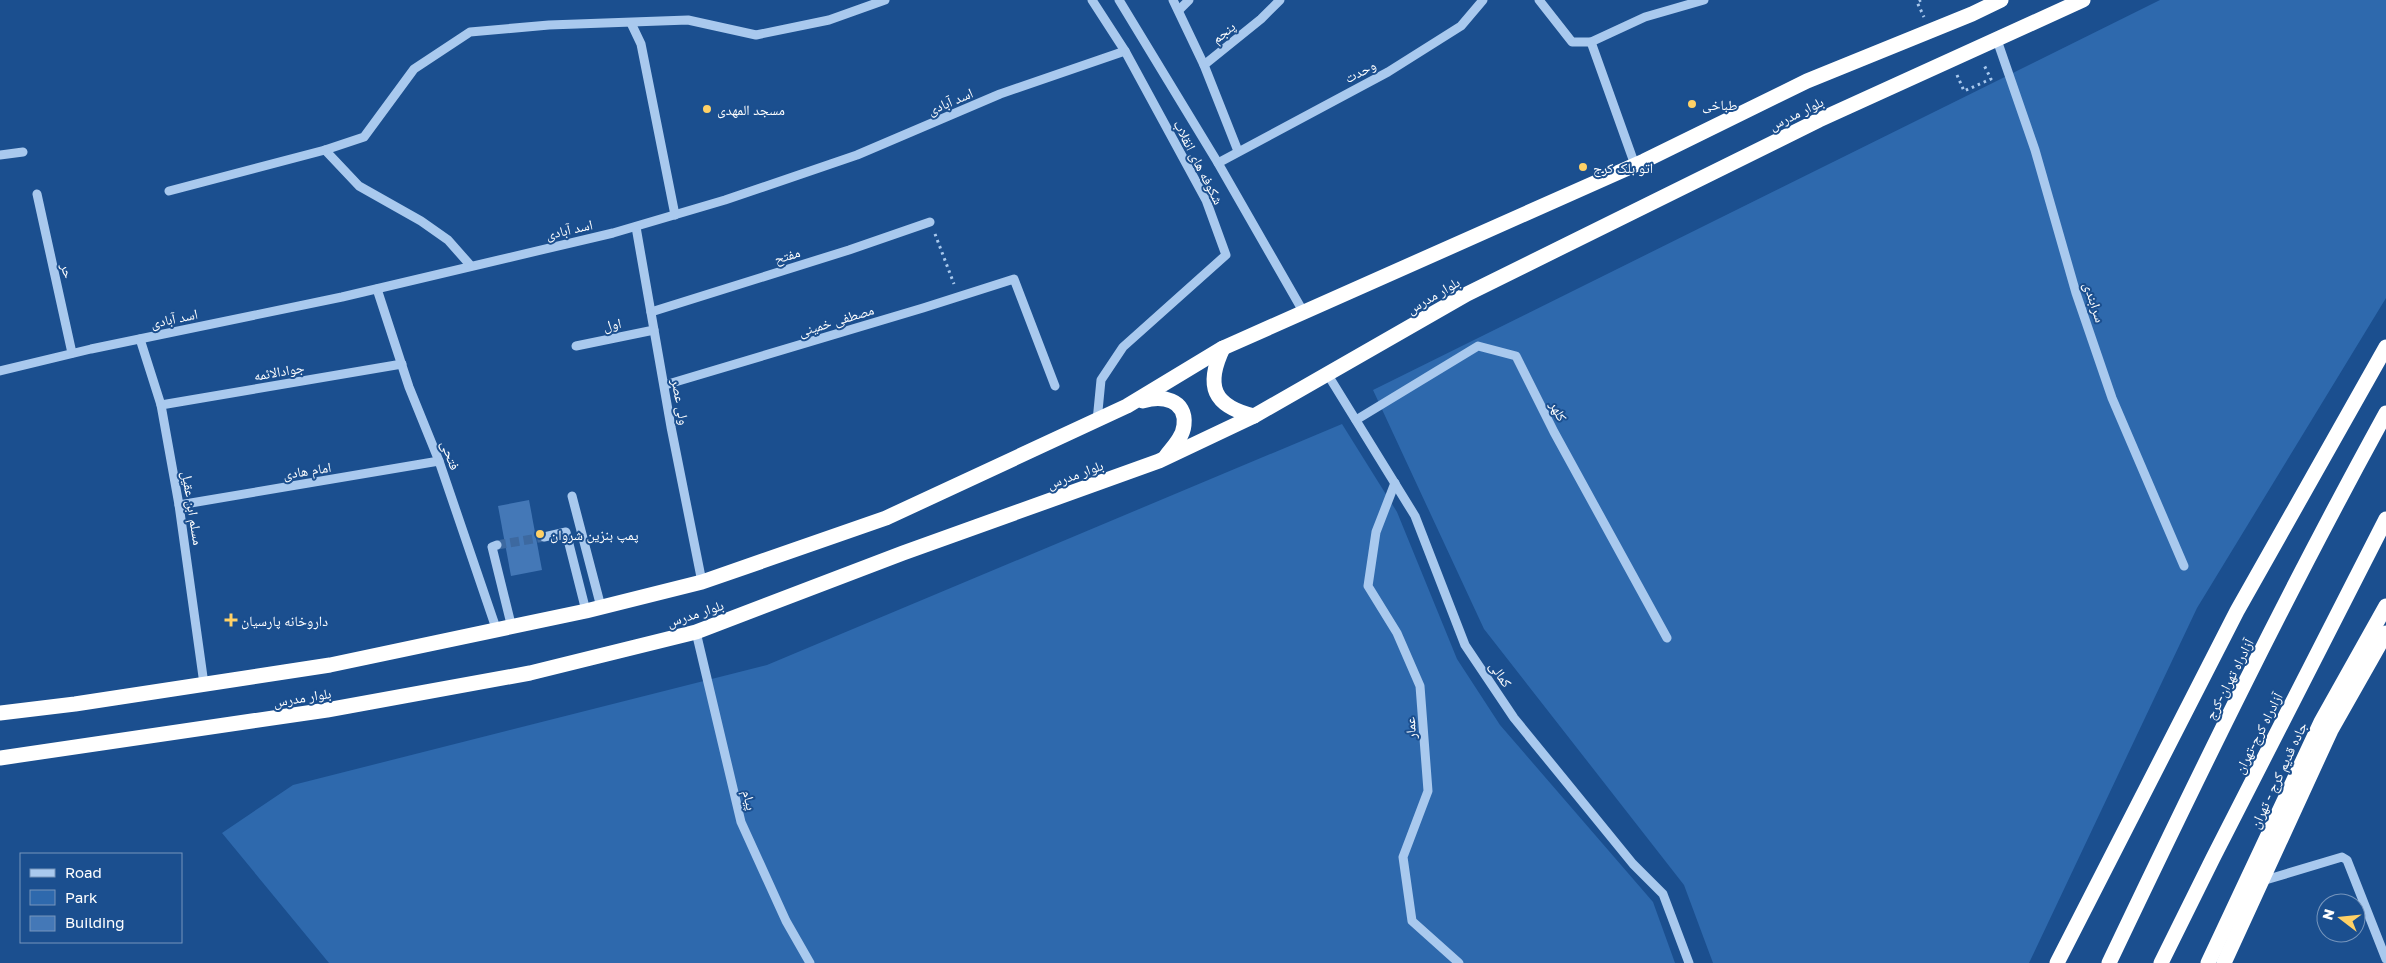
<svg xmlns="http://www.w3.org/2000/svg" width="2386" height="963" font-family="'Golos Text','Noto Naskh Arabic',sans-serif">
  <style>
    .green { fill: #2e69ad }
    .building { fill: #4478b7 }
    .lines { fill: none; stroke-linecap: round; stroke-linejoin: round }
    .minor-tunnel { stroke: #3d69a0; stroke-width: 9; stroke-dasharray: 9 4.5; stroke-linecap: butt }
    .path { stroke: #a9c9ee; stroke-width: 3; stroke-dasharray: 2.5 4; stroke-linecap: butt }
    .minor { stroke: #a9c9ee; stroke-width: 9 }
    .highway { stroke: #fff; stroke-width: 15 }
    .poi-dot { fill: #ffd166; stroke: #1b4f8f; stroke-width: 2 }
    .labels { text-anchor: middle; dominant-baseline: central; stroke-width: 4; stroke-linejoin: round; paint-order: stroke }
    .street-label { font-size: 14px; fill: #fff; stroke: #1b4f8f }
    .poi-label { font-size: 14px; fill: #fff; stroke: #1b4f8f; text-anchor: start }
  </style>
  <rect width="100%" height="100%" fill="#1b4f8f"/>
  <g class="green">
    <path d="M2160,0H2386V298L2197,608L2029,963H1713L1684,885L1484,629L1373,390Z"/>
    <path d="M1342,424L1397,512L1457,659L1500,725L1653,902L1675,963H329L222,833L293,785L767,665Z"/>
  </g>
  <path class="building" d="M529,500L542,570L511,576L498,506Z"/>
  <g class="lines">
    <path class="minor-tunnel" d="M497,545L544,537"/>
    <g class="path">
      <path d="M1921,0L1917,2L1924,17"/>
      <path d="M1957,75L1964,91L1991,79L1983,63"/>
      <path d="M935,234L954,284"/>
    </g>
    <g class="minor">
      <path d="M1092,0L1125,51L1206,200L1226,255L1123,347L1101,380L1097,421"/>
      <path d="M1119,0L1218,163L1304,313"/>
      <path d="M1173,0L1204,65L1238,151"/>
      <path d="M1539,0L1572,42H1591L1645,17L1704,0"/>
      <path d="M1179,10L1189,0"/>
      <path d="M631,23L641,44L675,215"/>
      <path d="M1997,40L2035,150L2076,293L2112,398L2184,566"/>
      <path d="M1591,42L1635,165"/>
      <path d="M1204,65L1261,19L1280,0"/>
      <path d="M325,150L359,186L421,221L448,240L471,266"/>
      <path d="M0,155L23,152"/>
      <path d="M1218,163L1388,72L1461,26L1483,0"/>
      <path d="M169,191L325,150L364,137L414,69L470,32L549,25L688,20L756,35L829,20L885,0"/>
      <path d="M37,194L72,353"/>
      <path d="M636,227L671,427L702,582"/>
      <path d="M377,289L409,387L439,461L497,631"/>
      <path d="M651,312L849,250L930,222"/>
      <path d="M140,339L161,405L179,505L204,684"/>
      <path d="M576,346L654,330"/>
      <path d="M0,371L91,349L342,297L613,233L725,200L857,155L1000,94L1125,51"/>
      <path d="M1328,375L1415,516L1465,645L1514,718L1633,864L1663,894L1689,963"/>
      <path d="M665,385L923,308L1014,279L1055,386"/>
      <path d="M161,405L402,364"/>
      <path d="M1356,420L1478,346L1516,356L1554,432L1667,638"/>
      <path d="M1395,483L1376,532L1368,586L1397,633L1420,686L1428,791L1403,857L1412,921L1459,963"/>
      <path d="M572,496L601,607"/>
      <path d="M179,505L439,461"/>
      <path d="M544,537L566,532L586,611"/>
      <path d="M497,545L492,547L512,628"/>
      <path d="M696,632L741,822L786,921L810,963"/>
      <path d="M2262,881L2342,857L2347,860L2386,959"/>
    </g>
    <g class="highway">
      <path d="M1223,348C1205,386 1213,406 1254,416"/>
      <path d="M1143,401C1161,395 1187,399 1184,425C1183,437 1173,447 1166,456"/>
      <path d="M0,713L75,704L330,665L586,611L702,582L886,518L1127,406L1223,348L1644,161L1807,81L1972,14L2001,0"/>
      <path d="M0,758L327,710L530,673L696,632L903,553L1159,461L1254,416L1467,294L1819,120L2083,0"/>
      <path d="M2057,963L2237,611L2386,347"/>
      <path d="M2109,963C2197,778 2287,593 2386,413"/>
      <path d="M2161,963L2213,858L2386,519"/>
      <path d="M2208,963L2321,722L2386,606"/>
      <path d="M2224,963L2331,730L2386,633"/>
    </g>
  </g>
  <g class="poi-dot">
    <circle cx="1692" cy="104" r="5"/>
    <circle cx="707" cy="109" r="5"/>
    <circle cx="1583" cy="167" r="5"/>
    <circle cx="540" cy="534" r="5"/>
    <path d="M228.5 612.5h5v5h5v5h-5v5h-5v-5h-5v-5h5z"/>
  </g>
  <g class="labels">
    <g class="street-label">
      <text transform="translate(1223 32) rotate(-39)">پنجم</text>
      <text transform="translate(1360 71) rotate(-28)">وحدت</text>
      <text transform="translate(950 101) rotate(-23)">اسد آبادی</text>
      <text transform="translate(1796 113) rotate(-26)">بلوار مدرس</text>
      <text transform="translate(1199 162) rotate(63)">شکوفه های انقلاب</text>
      <text transform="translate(569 229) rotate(-13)">اسد آبادی</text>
      <text transform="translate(787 255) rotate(-17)">مفتح</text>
      <text transform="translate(68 271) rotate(78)">حر</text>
      <text transform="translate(1433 295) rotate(-30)">بلوار مدرس</text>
      <text transform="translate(2095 302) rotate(72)">سرابندی</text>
      <text transform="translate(174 318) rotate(-12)">اسد آبادی</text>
      <text transform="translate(836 320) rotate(-17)">مصطفی خمینی</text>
      <text transform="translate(612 324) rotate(-12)">اول</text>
      <text transform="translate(279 371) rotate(-10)">جوادالائمه</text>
      <text transform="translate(681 402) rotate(80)">ولی عصر</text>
      <text transform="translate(1559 411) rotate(64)">کلهر</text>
      <text transform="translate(451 455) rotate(70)">فتحی</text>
      <text transform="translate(307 470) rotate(-9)">امام هادی</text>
      <text transform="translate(1075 474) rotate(-20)">بلوار مدرس</text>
      <text transform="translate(193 508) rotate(81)">مسلم ابن عقیل</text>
      <text transform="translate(695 613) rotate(-18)">بلوار مدرس</text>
      <text transform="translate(1501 674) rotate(56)">کمالی</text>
      <text transform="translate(2229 679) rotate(-63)">آزادراه تهران-کرج</text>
      <text transform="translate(302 697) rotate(-9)">بلوار مدرس</text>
      <text transform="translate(1410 728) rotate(-94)">عمار</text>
      <text transform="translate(2258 733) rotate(-63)">آزادراه کرج-تهران</text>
      <text transform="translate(2278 775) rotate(-65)">جاده قدیم کرج - تهران</text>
      <text transform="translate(750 800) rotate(77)">پیام</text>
    </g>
    <g class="poi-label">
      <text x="1702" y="104">طباخی</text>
      <text x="717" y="109">مسجد المهدی</text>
      <text x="1593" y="167">اتو بلک کرج</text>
      <text x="550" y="534">پمپ بنزین شروان</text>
      <text x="241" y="620">داروخانه پارسیان</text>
    </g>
  </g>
  <rect x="20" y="853" width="162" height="90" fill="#1b4f8f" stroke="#7695bc"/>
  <rect x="30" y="869" width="25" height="8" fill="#a9c9ee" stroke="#7695bc"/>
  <text x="65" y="878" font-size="15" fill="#ffffff">Road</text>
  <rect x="30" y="890" width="25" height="15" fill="#2e69ad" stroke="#7695bc"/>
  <text x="65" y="903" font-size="15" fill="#ffffff">Park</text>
  <rect x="30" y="916" width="25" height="15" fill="#4478b7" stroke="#7695bc"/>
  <text x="65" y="928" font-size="15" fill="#ffffff">Building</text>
  <g transform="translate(2341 918) rotate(286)"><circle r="24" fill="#1b4f8f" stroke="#7695bc"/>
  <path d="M0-4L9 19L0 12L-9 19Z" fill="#ffd166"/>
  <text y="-8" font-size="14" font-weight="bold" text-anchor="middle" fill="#ffffff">N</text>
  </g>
</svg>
